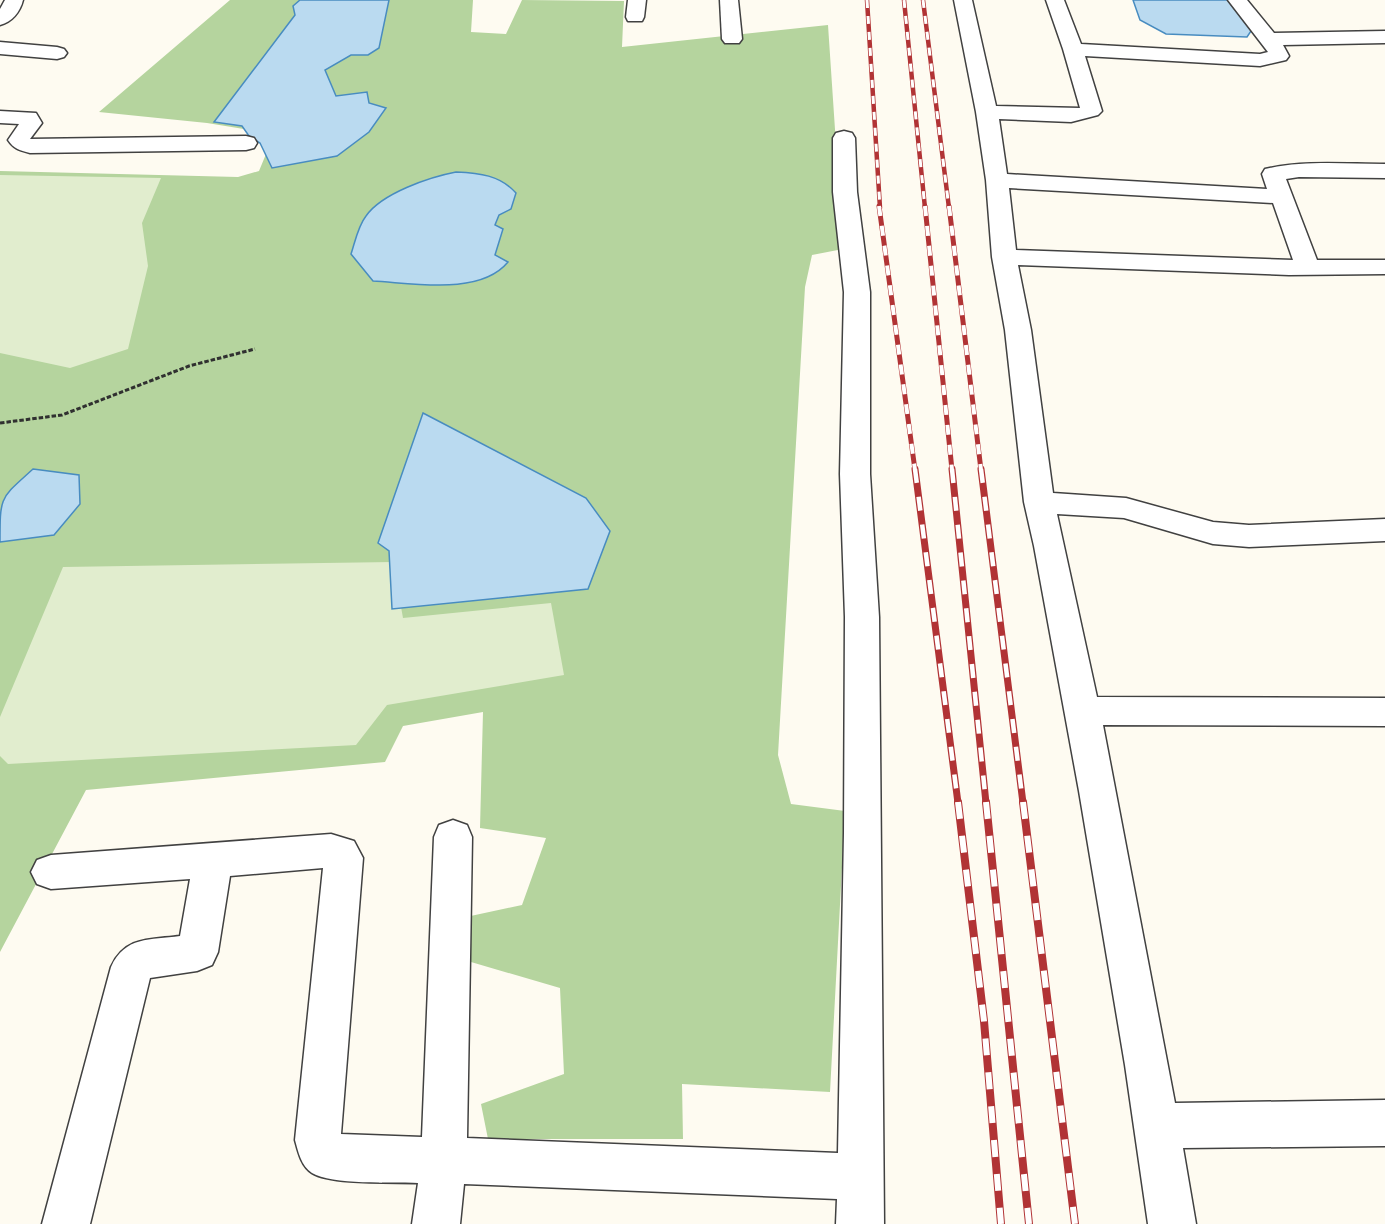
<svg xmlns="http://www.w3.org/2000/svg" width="1385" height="1224" font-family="'Roboto Serif',serif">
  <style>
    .forest { fill: #b5d49e }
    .pitch { fill: #e1edce }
    .water { fill: #badaf0; stroke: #488cc0; stroke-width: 1.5 }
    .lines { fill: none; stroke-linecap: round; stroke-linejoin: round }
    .minor-casing { stroke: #414141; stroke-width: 3 }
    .path { stroke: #303030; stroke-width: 3; stroke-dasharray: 4.5 2; stroke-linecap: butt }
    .minor { fill: #fff; fill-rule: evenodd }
    .rail-far3-casing { stroke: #b13335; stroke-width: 4.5 }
    .rail-far2-casing { stroke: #b13335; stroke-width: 5 }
    .rail-far1-casing { stroke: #b13335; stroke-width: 7 }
    .rail-casing { stroke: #b13335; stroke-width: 8 }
    .rail-far3 { stroke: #fff; stroke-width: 3; stroke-dasharray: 8; stroke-linecap: butt }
    .rail-far2 { stroke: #fff; stroke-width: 4; stroke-dasharray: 10; stroke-linecap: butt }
    .rail-far1 { stroke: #fff; stroke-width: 4.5; stroke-dasharray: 14; stroke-linecap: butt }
    .rail { stroke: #fff; stroke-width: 6; stroke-dasharray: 17; stroke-linecap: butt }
  </style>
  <rect width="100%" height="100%" fill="#fefbf1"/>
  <path class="forest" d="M230,0H473L471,32L506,34L522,0L624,1L622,47L828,25L843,249L812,255L805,287L778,755L791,804L845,811L830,1092L682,1084L683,1139H488L481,1104L564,1074L560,988L471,962L466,917L522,905L546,838L480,828L483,712L403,726L385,762L86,790L0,952V171L238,177L259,171L271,142L256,131L207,123L99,112Z"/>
  <g class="pitch">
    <path d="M0,175L161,178L142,223L148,266L128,349L70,368L0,353Z"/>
    <path d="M393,562L403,618L551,603L564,675L387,705L356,745L8,764L0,756V717L63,567Z"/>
  </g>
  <g class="water">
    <path d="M300,0H389L379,48L368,55H351L325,70L336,96L367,92L369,103L386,108L369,132L337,156L272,168L260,143L249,136L242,126L214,122L295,15L293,6Z"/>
    <path d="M1133,0H1231L1253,28L1247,37L1166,34L1140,20Z"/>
    <path d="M456,172C479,173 500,175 516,193L511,209L499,215L495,225L503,229L495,255L508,262C480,296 413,283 373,281L351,254C355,242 358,226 366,216C382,193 430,177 456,172Z"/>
    <path d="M423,413L586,498L610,531L588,589L392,609L389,551L378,543Z"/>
    <path d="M33,469L79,475L80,504L54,535L0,542C0,495 0,499 33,469Z"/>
  </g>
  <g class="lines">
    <g class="minor-casing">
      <g id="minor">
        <path d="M5,0H23C20,12 12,22 0,25V9Z"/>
        <path d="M628,0H646L644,17L642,21H628L626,17Z"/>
        <path d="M720,0H738L742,39L739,43H725L722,39Z"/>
        <path d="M954,0H972L996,106L1080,108L1063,49L1046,0H1064L1081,44L1260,54L1268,52L1228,0H1247L1274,33L1385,31V43L1283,45L1289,56L1286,60L1260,66L1085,56L1102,111L1098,115L1071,122L999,119L1007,174L1267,189L1262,174L1265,169C1304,160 1345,164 1385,164V178L1299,177L1286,179L1317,260H1385V274L1289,275L1018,265L1031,330L1053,493L1126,498L1213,522L1249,525L1385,519V541L1249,547L1213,544L1124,518L1057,514L1097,697L1385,698V726L1103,725L1175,1103L1385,1100V1146L1183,1148L1196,1224H1148L1125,1065L1079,791L1034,546L1024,502L1005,330L992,257L986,180L976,112ZM1009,188L1273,203L1293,260L1016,250Z"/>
        <path d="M0,42L57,47L64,49L67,53L64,57L57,59L0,54Z"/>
        <path d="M0,111L36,113L42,123L30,139L246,136L254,138L257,143L254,148L246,150L30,153C19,150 14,149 8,140L19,124L0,123Z"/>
        <path d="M844,131L852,133L855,138L857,192L870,292V474L879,617L884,1224H836L837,1199L464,1184L460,1224H412L418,1183C393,1182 331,1185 312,1173C301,1166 298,1151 295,1140L323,868L230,876L218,952L212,965L197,971L150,978L90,1224H42L111,967C125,936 150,940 180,936L190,879L51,889L37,884L31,872L37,860L51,855L331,834L354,841L363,858L341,1134L422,1137L434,837L439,825L453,820L467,825L472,837L467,1138L838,1153L844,833L845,617L840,474L844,292L833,192V138L836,133Z"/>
      </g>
    </g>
    <path class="path" d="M0,423L62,415L189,366L255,349"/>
    <use href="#minor" class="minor"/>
    <g class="rail-far3-casing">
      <g id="rail-far3">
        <path d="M867,0L880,208"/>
        <path d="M904,0L925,208"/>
        <path d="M923,0L949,208"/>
      </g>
    </g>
    <g class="rail-far2-casing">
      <g id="rail-far2">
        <path d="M879,206L915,470"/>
        <path d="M925,206L952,470"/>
        <path d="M949,206L981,470"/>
      </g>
    </g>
    <g class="rail-far1-casing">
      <g id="rail-far1">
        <path d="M915,469L958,803"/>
        <path d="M952,469L986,803"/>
        <path d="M981,469L1023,803"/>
      </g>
    </g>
    <g class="rail-casing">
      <g id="rail">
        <path d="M958,802L984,1021L1001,1224"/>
        <path d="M986,802L1029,1224"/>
        <path d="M1023,802L1075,1224"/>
      </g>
    </g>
    <use href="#rail-far3" class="rail-far3"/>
    <use href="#rail-far2" class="rail-far2"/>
    <use href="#rail-far1" class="rail-far1"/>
    <use href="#rail" class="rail"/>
  </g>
</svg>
